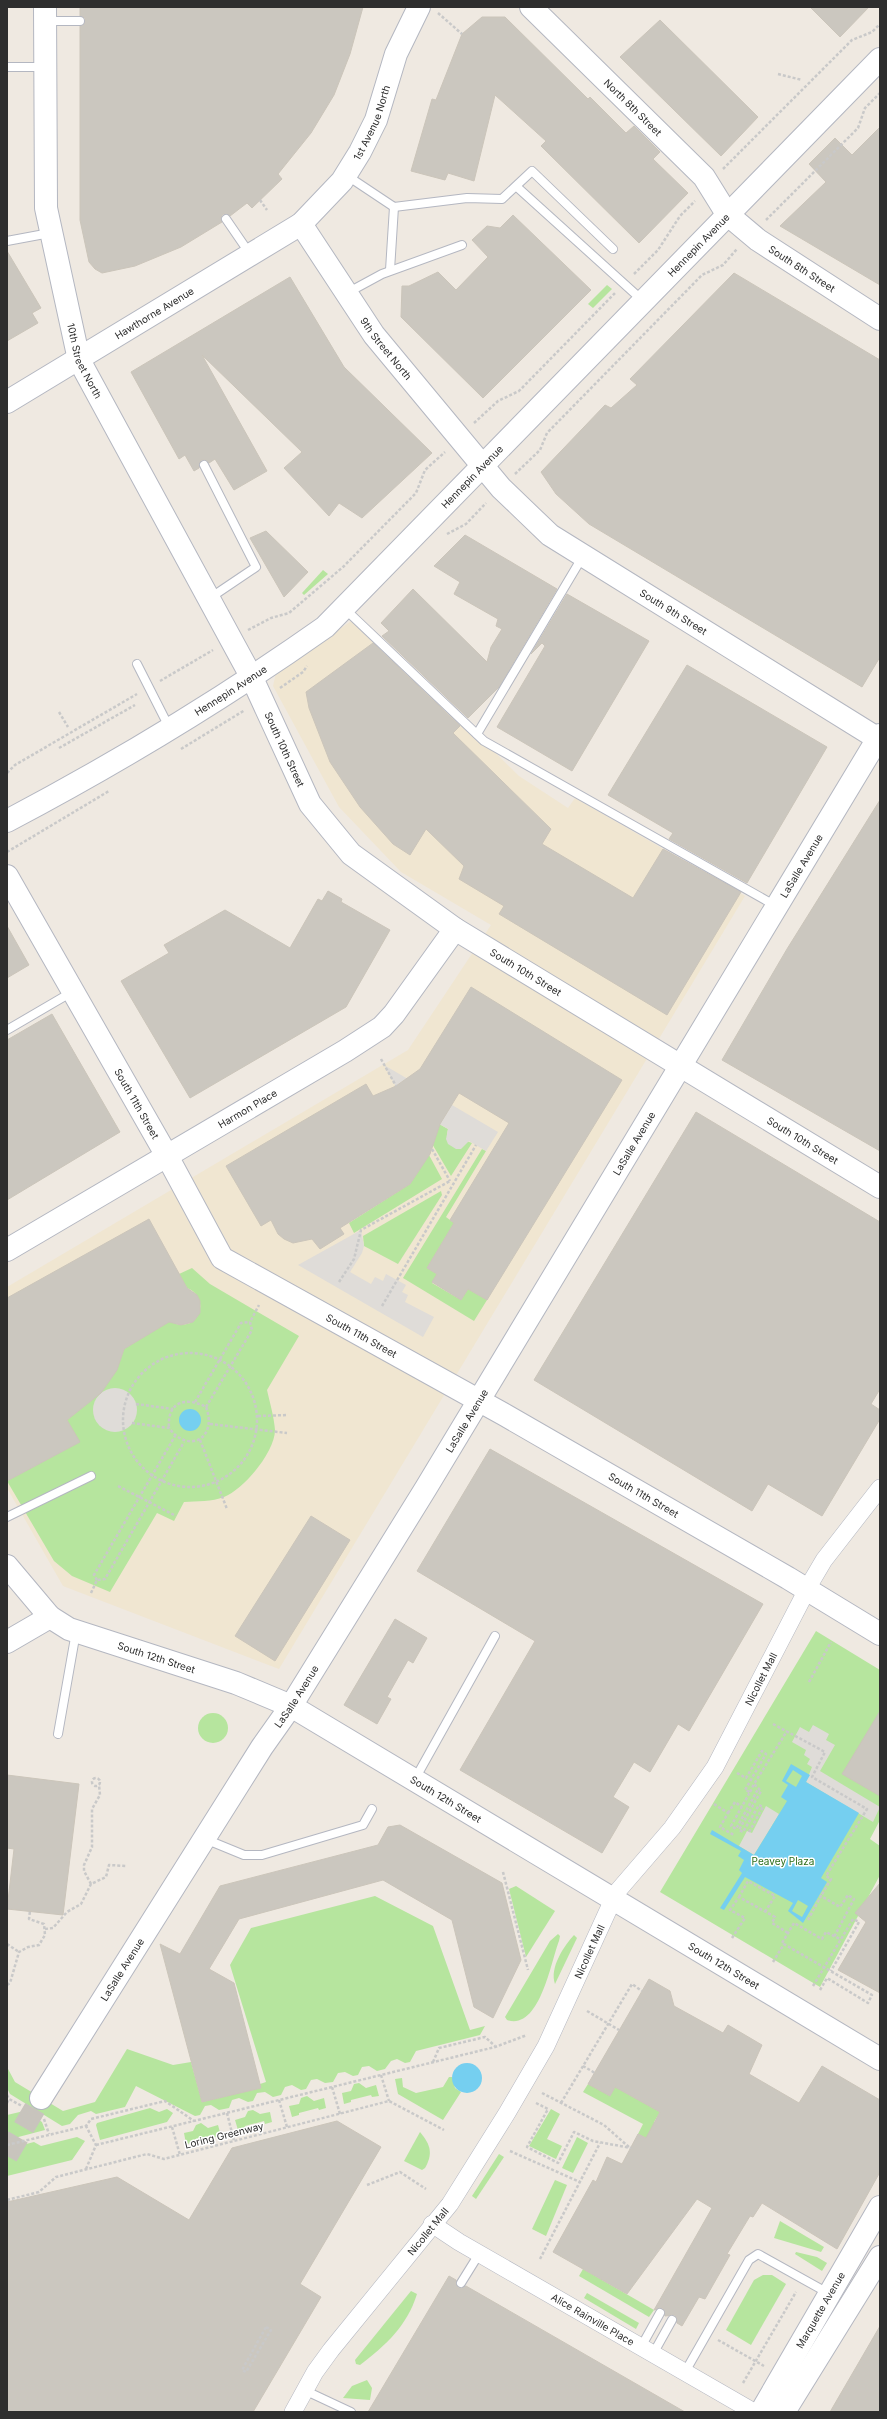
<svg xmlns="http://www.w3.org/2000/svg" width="887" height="2419" font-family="Inter,sans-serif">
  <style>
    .education { fill: #f0e6d1 }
    .green { fill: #b6e59e }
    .plaza { fill: #dfdcd8 }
    .water { fill: #75cff0; fill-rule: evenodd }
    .building { fill: #cbc7bf; stroke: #cbc5ba }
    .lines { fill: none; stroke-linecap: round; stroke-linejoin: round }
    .secondary-tunnel { stroke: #c8c4bd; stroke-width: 22; stroke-dasharray: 22 11; stroke-linecap: butt }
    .lane-casing { stroke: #b4b7c1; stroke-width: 10 }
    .street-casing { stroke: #b4b7c1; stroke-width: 18 }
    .secondary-casing { stroke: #b4b7c1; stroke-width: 24 }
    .path { stroke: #c9c9c9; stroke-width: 2.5; stroke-dasharray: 3 2; stroke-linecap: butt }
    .lane { stroke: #fff; stroke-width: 8 }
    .street { stroke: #fff; stroke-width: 17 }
    .secondary { stroke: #fff; stroke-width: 22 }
    .labels { text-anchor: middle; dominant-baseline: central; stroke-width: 3; stroke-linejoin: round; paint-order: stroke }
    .street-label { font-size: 10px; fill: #2e2e2e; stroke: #fff }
    .park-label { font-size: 10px; fill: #2c6e1b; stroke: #fff }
  </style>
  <rect width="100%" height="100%" fill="#efe9e1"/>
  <path class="education" d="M357,617L519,776L568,808L575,798L745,896L279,1669L63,1586L7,1488V1287L408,1050L491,925L401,872L339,807L273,686L276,673Z"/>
  <g class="green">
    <path d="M607,285L612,289L593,308L588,304Z"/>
    <path d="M323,570L328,574L304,595L302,593Z"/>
    <path d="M411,1108L448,1129L447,1134L472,1143L451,1176Z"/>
    <path d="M482,1149L486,1151L446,1217L454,1223L427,1268L437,1274L432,1283L461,1300L468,1289L487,1300L474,1321L403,1278Z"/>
    <path d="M429,1155L442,1179L354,1233L349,1223L410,1184Z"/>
    <path d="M441,1191L442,1195L398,1264L364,1246L363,1236Z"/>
    <path d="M192,1268L210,1284L299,1336L267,1390C270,1403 274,1417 275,1430C275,1452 244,1489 224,1497C212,1502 197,1501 184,1502L174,1521L157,1513L110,1592L72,1576L54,1561L7,1481L79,1442L67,1420C96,1397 112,1386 124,1349L173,1319L176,1324C201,1330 210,1297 187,1288L179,1274Z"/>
    <path d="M816,1631L880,1670V1820L870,1839L880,1846V1875L820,1987L660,1892Z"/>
    <circle cx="213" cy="1728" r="15"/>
    <path d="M516,1886L555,1911L526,1957L509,1889Z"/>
    <path d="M375,1896L433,1926L470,2030L485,2026L480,2035L416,2051L410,2062L405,2063L397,2059L391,2061L385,2069L377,2071L369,2066L362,2067L358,2075L353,2076L345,2072L338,2073L333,2082L325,2083L317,2079L311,2080L306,2089L301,2090L292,2085L285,2087L281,2095L273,2097L265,2092L257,2093L253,2101L248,2102L239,2098L232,2100L229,2108L219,2110L211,2105L205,2106L200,2115L195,2116L136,2086L125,2107L96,2114L91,2111L78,2115L70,2124L62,2126L10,2094L7,2088V2067L15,2082L63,2111L95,2102L127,2049L173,2065L191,2062L202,2102L260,2088V2084L266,2082L230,1965L251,1928Z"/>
    <path d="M558,1934L560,1936L559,1941C551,1961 540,2031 507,2020L505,2017L550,1941Z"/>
    <path d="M574,1935L577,1938L555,1984C549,1968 564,1946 574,1935Z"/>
    <path d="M449,2077H452L455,2088L461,2092L443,2120L398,2094L395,2079L402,2078L403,2087L416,2093L443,2087Z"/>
    <path d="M359,2083L366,2088L376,2085L379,2096L372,2097L371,2095L351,2100V2102L344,2104L342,2093L351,2091L354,2084Z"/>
    <path d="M588,2084L610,2096L615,2087L660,2112L654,2122L659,2125L650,2140L638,2134L643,2124L583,2092Z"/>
    <path d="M307,2096L314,2101L324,2098L326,2108L319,2110L318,2108L299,2113V2115L292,2117L289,2106L299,2104L301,2098Z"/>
    <path d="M150,2108L159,2112L167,2109L173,2113L167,2122L100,2140L96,2125L97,2123Z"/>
    <path d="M551,2109L560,2114L547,2139L562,2146L556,2159L529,2146Z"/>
    <path d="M253,2110L260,2114L270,2112L272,2122L265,2124L264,2121L245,2126V2129L238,2130L235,2120L245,2117L248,2111Z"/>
    <path d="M24,2111L42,2122L45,2130L7,2140V2115Z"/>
    <path d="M201,2123L208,2128L218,2125L221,2136L214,2137L213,2135L193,2140V2143L186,2144L184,2133L193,2131L196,2125Z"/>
    <path d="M420,2132C431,2145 433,2154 425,2168L422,2170L404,2161Z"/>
    <path d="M77,2137L85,2141L72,2160L7,2176V2149L34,2142L41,2146Z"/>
    <path d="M577,2137L588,2143L573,2173L562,2168Z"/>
    <path d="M499,2154L504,2157L476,2199L472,2196Z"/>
    <path d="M555,2180L567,2185L546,2236L532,2229Z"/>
    <path d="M780,2221L824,2247L821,2252L774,2238Z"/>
    <path d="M796,2252L817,2257L827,2263L822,2271L795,2254Z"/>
    <path d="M583,2269L654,2310L649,2317L579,2276Z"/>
    <path d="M763,2275H772L786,2284L751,2345L726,2330L754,2280Z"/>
    <path d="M411,2291L417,2294C407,2326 386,2345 360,2365L356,2364L355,2360Z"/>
    <path d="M587,2293L639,2323L636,2329L584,2298Z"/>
    <path d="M367,2380L372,2388L370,2400L343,2398L352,2386Z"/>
  </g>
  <g class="plaza">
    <path d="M384,1065L498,1132L486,1151L469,1141L461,1149H456L448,1144L446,1139L448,1129L406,1105Z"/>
    <path d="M361,1230L364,1246L362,1253L350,1272L371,1284L375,1277L383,1281L386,1274L406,1285L402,1292L408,1295L405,1302L434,1317L423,1337L298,1265Z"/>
    <circle cx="115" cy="1410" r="22"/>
    <path d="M813,1725L829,1734L826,1740L835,1745L820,1771L880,1807L873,1822L806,1782L812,1767L807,1764L810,1759L804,1755L806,1750L792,1742L800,1727L809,1732Z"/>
    <path d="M766,1806L779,1814L754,1855L739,1846L747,1831L752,1833Z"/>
  </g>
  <g class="water">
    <circle cx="190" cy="1420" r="11"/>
    <path d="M791,1764L810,1775L806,1782L859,1813L821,1878L827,1882L803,1923L788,1911L793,1903L745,1877L724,1910L720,1908L742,1873L739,1870L744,1860L738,1856L741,1851L710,1834L712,1830L754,1855L787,1801L781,1797L788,1785L782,1781ZM793,1770L802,1776L796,1787L786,1781ZM798,1900L808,1906L802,1917L792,1911Z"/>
    <circle cx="467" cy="2078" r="15"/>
  </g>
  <g class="building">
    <path d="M80,7H363L350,54L334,95L311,133L278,174L282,179L252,208L247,203L230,216L223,214L221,217L222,222L181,247L135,266L102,273L95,269L89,262L80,220V26L85,21V18L80,16Z"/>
    <path d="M810,7H869L840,37Z"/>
    <path d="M482,17H505L588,99L590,97L626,133L634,126L660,152L653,159L688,193L639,243L541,146L546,141L495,95L474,181L448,173L445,180L411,171L432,99L436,100L462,34Z"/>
    <path d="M660,20L758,117L721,156L620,57Z"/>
    <path d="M880,127V285L780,226L826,182L809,164L835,138L852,155Z"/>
    <path d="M513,215L591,290L483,398L401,317L402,286H409L438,272L456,290L488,257L472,240L487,226L500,228Z"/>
    <path d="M7,251L41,308L32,313L38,323L7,341Z"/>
    <path d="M734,273L880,360V657L862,687L589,524L556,494L541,472L605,405L611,408L637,385L630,379Z"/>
    <path d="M290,277L344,367L432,453L362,518L339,503L329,516L284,468L302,452L202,355L267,471L234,490L215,459L209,463L205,460H201L199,468L194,471L185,455L179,459L131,372Z"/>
    <path d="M266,531L308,572L284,597L250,538Z"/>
    <path d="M465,535L557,589L499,687L468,718L382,636L389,631L381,623L413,589L487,662L491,647L502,629L496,626L498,619L454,594L460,582L434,566Z"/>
    <path d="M567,594L649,641L572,771L497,727L545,646L542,643L531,654Z"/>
    <path d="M373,643L460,726L453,733L551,829L542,844L633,898L663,849L741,892L667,1015L499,914L504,906L459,879L464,866L426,829L410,855L393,844L360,807L330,762L309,708L306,692Z"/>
    <path d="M687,665L827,747L747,883L669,839L673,833L608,795Z"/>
    <path d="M880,800V1151L722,1060L787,949Z"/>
    <path d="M328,891L342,899L341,902L390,930L346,1007L190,1098L121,981L169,953L164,945L225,910L290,948L318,899L322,901Z"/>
    <path d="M7,926L29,965L7,978Z"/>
    <path d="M471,987L622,1080L487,1300L468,1289L461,1300L432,1282L437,1274L427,1268L454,1223L450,1220L509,1123L459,1093L440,1124L430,1154L410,1184L340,1228L344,1234L320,1249L312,1239L293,1243L284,1239L278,1234L271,1220L261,1226L226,1166L366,1084L373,1096L396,1086L420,1069Z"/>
    <path d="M52,1014L120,1132L7,1200V1040Z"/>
    <path d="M696,1112L880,1222V1389L871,1404L880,1410V1419L822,1516L768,1484L752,1511L534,1380Z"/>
    <path d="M149,1219L187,1288L197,1295L200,1301V1313L193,1322L181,1325L169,1322L124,1349L117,1370L101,1393L67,1420L80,1442L7,1481V1298Z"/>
    <path d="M490,1449L763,1604L689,1731L678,1724L650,1772L634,1762L613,1797L629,1807L602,1853L460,1770L535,1641L417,1571Z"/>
    <path d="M311,1516L350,1540L275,1661L235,1636Z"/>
    <path d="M395,1619L427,1638L413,1663L408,1660L387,1697L391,1699L377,1724L344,1705Z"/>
    <path d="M880,1711V1796L842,1774Z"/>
    <path d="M7,1775L79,1784L63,1915L7,1909L14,1849L7,1848Z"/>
    <path d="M400,1825L502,1883L521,1960L493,2018L474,2007L452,1920L383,1880L239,1919L209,1969L234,1983L261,2088L202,2102L160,1944L180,1954L220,1886L378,1845L388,1827Z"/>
    <path d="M880,1883V1993L838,1970L866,1922L855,1913Z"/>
    <path d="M649,1979L670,1991L674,2006L723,2033L728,2025L762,2045L749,2074L799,2103L822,2066L880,2100V2172L837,2249L762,2203L753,2217L750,2216L727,2254L730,2255L705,2299L699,2297L682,2326L677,2323L675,2315L665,2316L663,2308L654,2310L712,2208L697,2199L627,2294L553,2252L593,2180L596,2182L607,2157L622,2164L638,2134L646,2138L660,2112L615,2087L610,2096L588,2084Z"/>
    <path d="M337,2121L381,2147L300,2284L321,2297L253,2412H7V2202L117,2177L189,2220L232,2148Z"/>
    <path d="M449,2276L456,2280L458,2288L466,2286L685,2412H368Z"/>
    <path d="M880,2326V2412H830Z"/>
  </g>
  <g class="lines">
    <path class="secondary-tunnel" d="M7,2156L41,2098"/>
    <g class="lane-casing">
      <g id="lane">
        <path d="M47,21H80"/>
        <path d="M7,67H44"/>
        <path d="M346,175L394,207L467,198L502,199L532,171L613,249"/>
        <path d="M517,187L642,300"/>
        <path d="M226,219L250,254"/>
        <path d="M7,241L50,233"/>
        <path d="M390,270L394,207"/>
        <path d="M347,293L382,274L462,245"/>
        <path d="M204,465L256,567L210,598"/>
        <path d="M344,608L484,741L776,906"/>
        <path d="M137,664L169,727"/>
        <path d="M477,734L583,556"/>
        <path d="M7,1030L72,992"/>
        <path d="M7,1517L91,1476"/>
        <path d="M58,1734L76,1632"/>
        <path d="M415,1779L495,1636"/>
        <path d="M205,1839L244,1855H262L363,1825L372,1809"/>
        <path d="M461,2283L479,2254"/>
        <path d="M641,2347L660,2313"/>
        <path d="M653,2354L672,2320"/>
        <path d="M685,2372L749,2260L758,2254L828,2293"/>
        <path d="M304,2390L351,2412"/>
      </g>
    </g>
    <g class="street-casing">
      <g id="street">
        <path id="s1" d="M432,2224L459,2242L754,2412"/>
        <path id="s2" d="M293,2412L315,2372L331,2350L450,2204L507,2113L546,2046L616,1893L672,1828L715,1767L811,1582L824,1560L880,1488"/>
      </g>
    </g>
    <g class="secondary-casing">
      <g id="secondary">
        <path id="s3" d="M45,7L46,208L79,360L252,678L310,804L351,854L455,929L880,1187"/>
        <path id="s4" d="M531,7L704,177L727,214L758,240L880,319"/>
        <path id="s5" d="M301,224L374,335L501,488L550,535L880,740"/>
        <path id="s6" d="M7,402L301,224L342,181L360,152L376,120L396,54L419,7"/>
        <path id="s7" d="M7,821C117,763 223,699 325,627L880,59"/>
        <path id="s8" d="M7,876L167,1156L222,1258L505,1415L788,1578L880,1634"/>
        <path id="s9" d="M7,1250L345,1051L382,1027L394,1014L455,929"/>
        <path id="s10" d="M7,1566L50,1617L69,1629L236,1683L291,1706L880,2059"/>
        <path d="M7,1642L50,1617"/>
        <path id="s11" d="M41,2098L262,1747L291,1706L426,1488L880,735"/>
        <path id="s12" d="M761,2412L880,2207"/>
        <path d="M784,2412L880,2257"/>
      </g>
    </g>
    <g class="path">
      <path d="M438,13L462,34"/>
      <path d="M778,74L802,80"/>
      <path d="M723,169L852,40L872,32L880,24"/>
      <path d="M260,200L267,210"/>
      <path d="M766,220L858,128L865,108L880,93"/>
      <path d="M634,274L658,250L680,216L695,201"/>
      <path d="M474,423L498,401L519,391L615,293"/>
      <path d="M515,474L540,450L547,433L702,275L723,265L737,249"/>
      <path d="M447,534L466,524L486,503"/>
      <path d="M248,630L271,618L289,613L343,567L416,493L425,470L445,452"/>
      <path d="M160,681L213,650"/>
      <path d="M280,688L303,672L307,666"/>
      <path d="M59,712L68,727"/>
      <path d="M59,748L135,705"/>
      <path d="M181,749L245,710"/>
      <path d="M7,773L15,765L137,694"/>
      <path d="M7,852L109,791"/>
      <path d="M381,1059L396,1086"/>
      <path d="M432,1149L450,1181"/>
      <path d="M339,1282L354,1259L361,1230L450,1181"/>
      <path d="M382,1306L476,1145"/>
      <circle cx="190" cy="1420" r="67"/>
      <path d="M195,1402L241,1323L250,1322"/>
      <path d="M136,1404L173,1409"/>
      <path d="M206,1407L252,1330L250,1322L259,1305"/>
      <path d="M258,1416L288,1415"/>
      <path d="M132,1423L169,1428C188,1454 218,1439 206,1407C185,1396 167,1402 169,1428"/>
      <path d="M210,1424L287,1433"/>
      <path d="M200,1440L227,1509"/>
      <path d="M118,1486L176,1516"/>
      <path d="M97,1580L94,1575L175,1436"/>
      <path d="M91,1593L97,1580L105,1579L184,1442"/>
      <path d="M809,1682L831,1642"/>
      <path d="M773,1724L825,1752L812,1777L867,1809L826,1876L831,1879L821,1896"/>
      <path d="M737,1773L746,1778L762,1751L766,1754L745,1790L750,1792L731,1826L736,1829L758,1789"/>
      <circle cx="96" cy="1782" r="4"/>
      <path d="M750,1792L754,1784"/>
      <path d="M714,1804L728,1813L720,1827L734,1835"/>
      <path d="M728,1813L735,1802L742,1807"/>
      <path d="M749,1832L763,1807L759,1805L743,1832L739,1830L761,1791L754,1784L787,1731"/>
      <path d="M503,1872L528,1970"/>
      <path d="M91,1884L84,1871V1865L92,1847V1809L100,1795L99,1785"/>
      <path d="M739,1897L748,1881L775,1896L765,1912"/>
      <path d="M808,1920L821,1896L840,1907L848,1895L854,1899L834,1937"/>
      <path d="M45,1929L53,1928L67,1912L81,1904L91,1884L106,1877L109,1865L126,1866"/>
      <path d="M732,1938L745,1918L730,1910L739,1897L775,1917L772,1923L788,1933"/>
      <path d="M7,1944L19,1952"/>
      <path d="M773,1962L784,1944"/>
      <path d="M7,1985L10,1983L19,1952L28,1947L39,1945L45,1935L44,1924L29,1919L30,1911"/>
      <path d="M813,1986L853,1919L859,1922L831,1971"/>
      <path d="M820,1990L827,1978L868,2003L872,1995L782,1943L794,1923L822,1939L826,1932L840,1939"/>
      <path d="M587,2011L619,2030"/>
      <path d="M433,2062L439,2048L485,2037L495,2046"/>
      <path d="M583,2066L595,2073"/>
      <path d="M381,2075L389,2101"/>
      <path d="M332,2087L340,2114"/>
      <path d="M542,2093L604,2125L630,2148"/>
      <path d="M7,2095L9,2099L22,2106"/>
      <path d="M279,2100L287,2127"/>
      <path d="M7,2103L9,2099"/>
      <path d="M536,2103L548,2109L527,2147L558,2163L574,2132L593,2141L631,2148"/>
      <path d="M561,2103L632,1984L642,1991"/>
      <path d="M227,2113L234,2141"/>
      <path d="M44,2119L49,2134"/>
      <path d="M172,2127L180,2155"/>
      <path d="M7,2145L86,2126L91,2119L165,2101L194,2121"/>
      <path d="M96,2145L495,2047L527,2035"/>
      <path d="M510,2151L580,2182"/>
      <path d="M86,2169L96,2145L86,2126"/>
      <path d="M367,2185L400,2172L426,2189"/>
      <path d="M7,2200L39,2192L56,2177L147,2154L164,2159L389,2101L444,2130"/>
      <path d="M540,2259L600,2143"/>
      <path d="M266,2327L271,2330L246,2372L242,2370Z"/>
      <path d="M718,2340L764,2366"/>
      <path d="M743,2383L796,2292"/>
    </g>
    <use href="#lane" class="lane"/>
    <use href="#street" class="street"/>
    <use href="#secondary" class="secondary"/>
  </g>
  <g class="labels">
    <g class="street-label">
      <text stroke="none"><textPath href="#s4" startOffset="143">North 8th Street</textPath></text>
      <text stroke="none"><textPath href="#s6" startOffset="469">1st Avenue North</textPath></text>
      <text stroke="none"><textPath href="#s7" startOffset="907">Hennepin Avenue</textPath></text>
      <text stroke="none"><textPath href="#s4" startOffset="379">South 8th Street</textPath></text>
      <text stroke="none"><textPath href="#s6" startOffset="172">Hawthorne Avenue</textPath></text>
      <text stroke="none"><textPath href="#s5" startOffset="151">9th Street North</textPath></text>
      <text stroke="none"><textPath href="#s3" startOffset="359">10th Street North</textPath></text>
      <text stroke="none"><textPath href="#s7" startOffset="583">Hennepin Avenue</textPath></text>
      <text stroke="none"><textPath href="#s5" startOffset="545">South 9th Street</textPath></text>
      <text stroke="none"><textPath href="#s7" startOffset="259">Hennepin Avenue</textPath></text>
      <text stroke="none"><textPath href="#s3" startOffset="797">South 10th Street</textPath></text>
      <text stroke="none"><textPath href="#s11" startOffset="1448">LaSalle Avenue</textPath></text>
      <text stroke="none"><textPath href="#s3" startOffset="1133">South 10th Street</textPath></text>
      <text stroke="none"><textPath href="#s8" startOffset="262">South 11th Street</textPath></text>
      <text stroke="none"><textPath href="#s9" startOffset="279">Harmon Place</textPath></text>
      <text stroke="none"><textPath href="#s3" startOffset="1457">South 10th Street</textPath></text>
      <text stroke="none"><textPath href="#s11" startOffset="1124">LaSalle Avenue</textPath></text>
      <text stroke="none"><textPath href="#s8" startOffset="598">South 11th Street</textPath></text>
      <text stroke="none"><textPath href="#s11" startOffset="800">LaSalle Avenue</textPath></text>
      <text stroke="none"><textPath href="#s8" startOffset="922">South 11th Street</textPath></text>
      <text stroke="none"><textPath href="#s10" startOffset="181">South 12th Street</textPath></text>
      <text stroke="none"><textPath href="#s2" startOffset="874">Nicollet Mall</textPath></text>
      <text stroke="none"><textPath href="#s11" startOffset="476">LaSalle Avenue</textPath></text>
      <text stroke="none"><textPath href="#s10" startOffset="505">South 12th Street</textPath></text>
      <text stroke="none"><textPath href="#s2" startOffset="550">Nicollet Mall</textPath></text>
      <text stroke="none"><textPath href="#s10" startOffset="829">South 12th Street</textPath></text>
      <text stroke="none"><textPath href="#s11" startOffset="152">LaSalle Avenue</textPath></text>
      <text transform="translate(224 2135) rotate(-14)">Loring Greenway</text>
      <text stroke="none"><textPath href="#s2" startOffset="226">Nicollet Mall</textPath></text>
      <text stroke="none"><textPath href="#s12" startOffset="118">Marquette Avenue</textPath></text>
      <text stroke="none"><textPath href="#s1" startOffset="187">Alice Rainville Place</textPath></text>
    </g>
    <g class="park-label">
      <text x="783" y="1861">Peavey Plaza</text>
    </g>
  </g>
  <rect width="887" height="2419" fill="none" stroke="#2e2e2e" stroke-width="16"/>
</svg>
